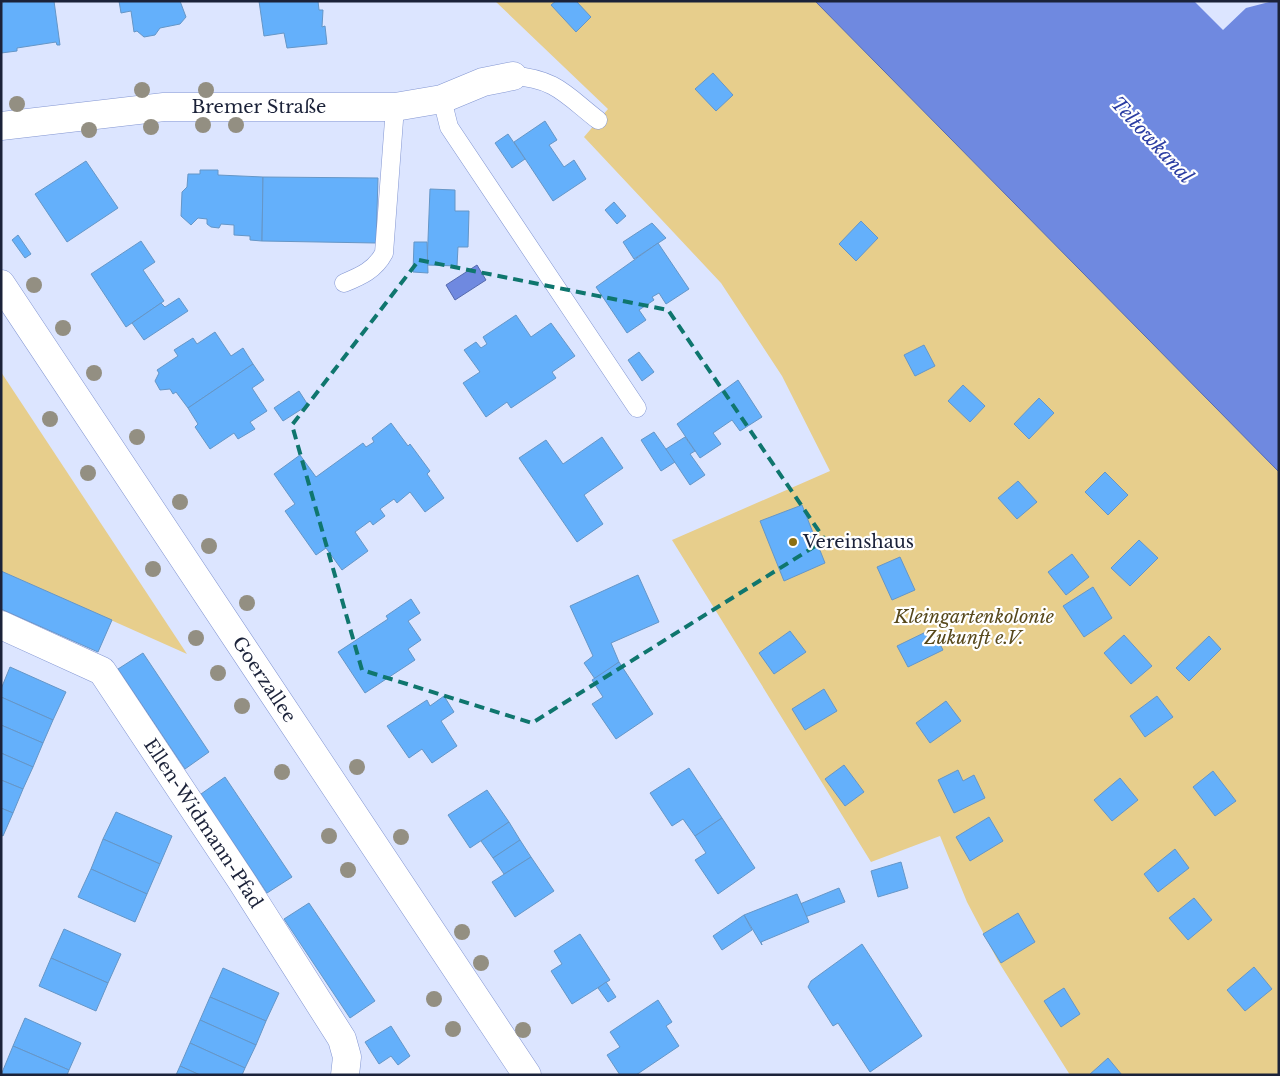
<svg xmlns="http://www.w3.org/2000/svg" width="1280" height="1076" font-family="'Libre Baskerville',serif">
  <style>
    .green { fill: #e7ce8c }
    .water { fill: #6f89e0; stroke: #566aae }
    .pier { fill: #dce5ff }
    .building { fill: #64b0fb; stroke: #6596c7 }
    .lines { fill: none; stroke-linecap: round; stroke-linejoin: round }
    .lane-casing { stroke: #8396d2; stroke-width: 19 }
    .street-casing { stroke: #8396d2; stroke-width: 29 }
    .secondary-casing { stroke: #8396d2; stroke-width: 29 }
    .lane { stroke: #fff; stroke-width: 18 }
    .street { stroke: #fff; stroke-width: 28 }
    .secondary { stroke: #fff; stroke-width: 28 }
    .tree { fill: #938f82 }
    .marked { fill: none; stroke: #0f766e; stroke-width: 4; stroke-dasharray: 10 6; stroke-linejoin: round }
    .poi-dot { fill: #8c6f12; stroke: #fff; stroke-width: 2 }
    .labels { text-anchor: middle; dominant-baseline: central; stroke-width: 4.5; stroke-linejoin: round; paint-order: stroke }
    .street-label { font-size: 18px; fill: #1b2239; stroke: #fff }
    .poi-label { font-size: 18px; fill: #1b2239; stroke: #fff; text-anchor: start }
    .park-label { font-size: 18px; font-style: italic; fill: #57481b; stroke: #fff }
    .water-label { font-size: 19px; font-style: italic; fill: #2c3ea3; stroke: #fff }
  </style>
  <rect width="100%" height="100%" fill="#dce5ff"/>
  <g class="green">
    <path d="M495,1H815L1279,472V1075H1070L998,961L967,902L940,836L871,862L672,540L830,471L782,376L721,283L584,137L608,109Z"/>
    <path d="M1,372L187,654L1,571Z"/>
  </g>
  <g class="water">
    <path d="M815,1H1279V472Z"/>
    <path d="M477,265L486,280L455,300L446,285Z"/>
  </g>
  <path class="pier" d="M1194,1L1216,2L1273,1L1246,8L1223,30Z"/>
  <g class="building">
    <path d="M5,1H54L60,45H57L56,42L17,48V51L1,53V4Z"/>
    <path d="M119,1H180L186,17L180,24L160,28L155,35L144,37L137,31L134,32L131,11L121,13Z"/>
    <path d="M259,1H318L319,10H323L322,27L325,26L327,44L287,48L284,33L264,36Z"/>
    <path d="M556,1H576L591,17L576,32L551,5Z"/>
    <path d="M713,73L733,95L716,111L695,89Z"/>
    <path d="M545,121L557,140L549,145L564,167L574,160L586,179L553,201L514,142Z"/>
    <path d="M508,134L525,159L512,168L495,143Z"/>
    <path d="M86,161L118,208L67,242L35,194Z"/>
    <path d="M200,170H218V175L263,177L262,241L250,240V236L234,235V225L221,224L219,228L211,227L207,224V219L198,218L191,225L181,216L182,192L187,187L188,174H200Z"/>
    <path d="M263,177L378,178L376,243L262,241Z"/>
    <path d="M430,189L455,190V211H469L468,247H458L457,266L427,265Z"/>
    <path d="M614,202L626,216L617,224L605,210Z"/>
    <path d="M861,221L878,238L856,261L839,244Z"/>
    <path d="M652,223L666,238L634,259L623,242Z"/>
    <path d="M18,235L31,254L25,258L12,240Z"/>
    <path d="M141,241L155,262L143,270L164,301L126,327L91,274Z"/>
    <path d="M414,242H427L428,273L413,272Z"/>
    <path d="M658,243L689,289L666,304L659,293L652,297L654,300L639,310L646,320L627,333L596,287Z"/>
    <path d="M179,298L188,311L144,340L132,323L161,303L165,307Z"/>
    <path d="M516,315L531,337L551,323L575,356L552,372L556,378L511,408L507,402L486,417L463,383L480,372L464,350L476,342L481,348L487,344L483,337Z"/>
    <path d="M215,332L231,356L243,348L253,364L188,408L176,392L173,394L170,389L160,390L155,381L159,373L157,370L178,356L174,350L193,338L197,344Z"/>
    <path d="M924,345L935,366L915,376L904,355Z"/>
    <path d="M639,352L654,372L642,381L628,360Z"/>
    <path d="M253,364L264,380L252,388L267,411L250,422L255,429L238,439L234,433L210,449L195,427L198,424L188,408Z"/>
    <path d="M738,380L762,417L740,431L732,420L713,433L721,444L700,458L677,424Z"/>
    <path d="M963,385L985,406L970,422L948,401Z"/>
    <path d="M299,391L308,405L283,421L274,408Z"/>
    <path d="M1039,398L1054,413L1029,439L1014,424Z"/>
    <path d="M391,423L408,446L410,444L430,471L427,474L444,498L425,512L410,492L397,503L394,499L380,509L385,516L373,525L370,521L355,532L368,551L342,570L326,548L316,555L285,511L295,504L274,474L300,455L316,477L363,443L366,447L374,442L372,438Z"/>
    <path d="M654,432L675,462L661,471L641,440Z"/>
    <path d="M602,437L623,468L584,495L603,524L577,542L519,458L546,440L563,464Z"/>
    <path d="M685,437L695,451L690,454L705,475L690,485L666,449Z"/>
    <path d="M1105,472L1128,495L1108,515L1085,492Z"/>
    <path d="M1018,481L1037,502L1017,519L998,498Z"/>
    <path d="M802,505L825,563L784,581L760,521Z"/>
    <path d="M1139,540L1158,558L1130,586L1111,568Z"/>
    <path d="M1072,554L1089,577L1066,595L1048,572Z"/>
    <path d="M900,557L915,590L892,600L877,567Z"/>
    <path d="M1,571L112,620L98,652L1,609Z"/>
    <path d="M638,575L659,622L611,643L619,662L595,679L584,663L593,656L570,606Z"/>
    <path d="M1093,587L1112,618L1084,637L1063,606Z"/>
    <path d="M411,599L420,613L408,621L421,640L408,649L415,660L365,693L338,652L388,619L386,616Z"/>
    <path d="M932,629L943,650L908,667L897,646Z"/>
    <path d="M790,631L806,652L774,674L759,653Z"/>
    <path d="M1124,635L1152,666L1131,684L1104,653Z"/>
    <path d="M1209,636L1221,649L1189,681L1176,668Z"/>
    <path d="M143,653L209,752L185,769L118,669Z"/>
    <path d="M619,662L653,714L616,739L592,704L603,697L592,680Z"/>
    <path d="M10,667L66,692L53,720L1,697V689Z"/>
    <path d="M824,689L837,711L805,730L792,709Z"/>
    <path d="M444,696L454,712L441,721L457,746L432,763L422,749L409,758L387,726L427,700L430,706Z"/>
    <path d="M1157,696L1173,717L1145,737L1130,716Z"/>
    <path d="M1,697L53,720L43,743L1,725Z"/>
    <path d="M946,701L961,721L930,743L916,723Z"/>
    <path d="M1,725L43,743L33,767L1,753Z"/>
    <path d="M1,753L33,767L23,789L1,780Z"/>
    <path d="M844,765L864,792L845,806L825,779Z"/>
    <path d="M689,768L722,818L695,836L683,819L672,826L650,793Z"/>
    <path d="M958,770L963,781L974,775L985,798L954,813L938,780Z"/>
    <path d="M1213,771L1236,801L1215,816L1193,787Z"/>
    <path d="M225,777L292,877L267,893L201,794Z"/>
    <path d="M1120,778L1138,800L1112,821L1094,800Z"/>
    <path d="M1,780L23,789L13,813L1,808Z"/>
    <path d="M487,790L509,822L470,848L448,815Z"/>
    <path d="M1,808L13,813L3,836L1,835Z"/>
    <path d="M116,812L172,836L160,864L103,839Z"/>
    <path d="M989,817L1003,841L970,861L956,837Z"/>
    <path d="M722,818L755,868L718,894L695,860L706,853L695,836Z"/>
    <path d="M509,822L520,840L493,858L481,841Z"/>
    <path d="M103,839L160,864L147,894L91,869Z"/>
    <path d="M520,840L531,857L504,874L493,858Z"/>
    <path d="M1175,849L1189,868L1158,892L1144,874Z"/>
    <path d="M531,857L554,891L515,917L492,882Z"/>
    <path d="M901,862L908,888L878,897L871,871Z"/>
    <path d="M91,869L147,894L135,922L78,897Z"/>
    <path d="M839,888L845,902L805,917L800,904Z"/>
    <path d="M797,894L809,922L761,942L762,945L744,915Z"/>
    <path d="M1194,898L1212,920L1188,940L1169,918Z"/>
    <path d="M309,903L375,1001L350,1018L284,919Z"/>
    <path d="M1018,913L1035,942L1001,963L983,934Z"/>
    <path d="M744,915L752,930L722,950L713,936Z"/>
    <path d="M64,929L121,954L108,983L51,958Z"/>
    <path d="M580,934L610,980L572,1004L551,971L562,964L554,951Z"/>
    <path d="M862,944L922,1036L870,1072L838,1023L833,1026L808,987L811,981Z"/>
    <path d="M51,958L108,983L96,1011L39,986Z"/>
    <path d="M1254,967L1272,989L1245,1011L1227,990Z"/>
    <path d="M223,968L279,993L266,1021L210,997Z"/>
    <path d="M606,982L616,997L608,1002L598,988Z"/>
    <path d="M1064,988L1080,1014L1061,1027L1044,1001Z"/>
    <path d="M210,997L266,1021L256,1045L200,1020Z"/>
    <path d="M658,1000L672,1022L666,1026L679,1046L636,1075H620L607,1055L620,1047L610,1032Z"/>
    <path d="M25,1018L81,1043L69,1070L13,1046Z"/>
    <path d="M200,1020L256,1045L245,1068L190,1043Z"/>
    <path d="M391,1026L410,1056L398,1065L391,1056L379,1064L365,1042Z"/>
    <path d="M190,1043L245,1068L242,1075H200L180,1066Z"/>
    <path d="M13,1046L69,1070L67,1075H1Z"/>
    <path d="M1108,1058L1122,1075H1089Z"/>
    <path d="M180,1066L200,1075H176Z"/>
  </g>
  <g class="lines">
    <g class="lane-casing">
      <g id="lane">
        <path d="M513,76C555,78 567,96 598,120"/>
        <path d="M442,99L449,127L637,408"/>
        <path d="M344,283C361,276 375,270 384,253L395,107"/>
      </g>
    </g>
    <g class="street-casing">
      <g id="street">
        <path id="s1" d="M1,126L164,107H395L442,99L483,82L513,76"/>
        <path id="s2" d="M1,625L102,671L241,880L342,1039L347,1057L345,1075"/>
      </g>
    </g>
    <g class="secondary-casing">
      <g id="secondary">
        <path id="s3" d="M1,284L527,1075"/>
      </g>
    </g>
    <use href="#lane" class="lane"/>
    <use href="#street" class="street"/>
    <use href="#secondary" class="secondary"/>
  </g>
  <g class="tree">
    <circle cx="142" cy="90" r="8"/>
    <circle cx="206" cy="90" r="8"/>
    <circle cx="17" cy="104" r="8"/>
    <circle cx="203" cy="125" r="8"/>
    <circle cx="236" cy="125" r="8"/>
    <circle cx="151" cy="127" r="8"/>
    <circle cx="89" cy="130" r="8"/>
    <circle cx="34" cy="285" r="8"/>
    <circle cx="63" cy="328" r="8"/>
    <circle cx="94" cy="373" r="8"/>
    <circle cx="50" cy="419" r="8"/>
    <circle cx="137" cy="437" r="8"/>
    <circle cx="88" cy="473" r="8"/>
    <circle cx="180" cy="502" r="8"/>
    <circle cx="209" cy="546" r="8"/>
    <circle cx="153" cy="569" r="8"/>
    <circle cx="247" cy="603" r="8"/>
    <circle cx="196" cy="638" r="8"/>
    <circle cx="218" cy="673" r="8"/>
    <circle cx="242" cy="706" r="8"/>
    <circle cx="357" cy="767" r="8"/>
    <circle cx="282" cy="772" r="8"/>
    <circle cx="329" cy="836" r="8"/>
    <circle cx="401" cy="837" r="8"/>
    <circle cx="348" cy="870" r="8"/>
    <circle cx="462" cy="932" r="8"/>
    <circle cx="481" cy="963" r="8"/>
    <circle cx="434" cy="999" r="8"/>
    <circle cx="453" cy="1029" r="8"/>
    <circle cx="523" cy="1030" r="8"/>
  </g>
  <path class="marked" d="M419,260L668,310L825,540L532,723L362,670L292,425Z"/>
  <circle class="poi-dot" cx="793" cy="542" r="5"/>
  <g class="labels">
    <g class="street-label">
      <text stroke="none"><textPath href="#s1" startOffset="259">Bremer Straße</textPath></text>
      <text stroke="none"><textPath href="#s3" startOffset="475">Goerzallee</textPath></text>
      <text stroke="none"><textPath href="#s2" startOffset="294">Ellen-Widmann-Pfad</textPath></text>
    </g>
    <g class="poi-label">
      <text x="803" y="542">Vereinshaus</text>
    </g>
    <g class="park-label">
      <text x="974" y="617">Kleingartenkolonie<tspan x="974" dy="21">Zukunft e.V.</tspan></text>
    </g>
    <g class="water-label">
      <text transform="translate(1152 140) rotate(47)">Teltowkanal</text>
    </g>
  </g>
  <rect width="1280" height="1076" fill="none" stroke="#1b2239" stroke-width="5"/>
</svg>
